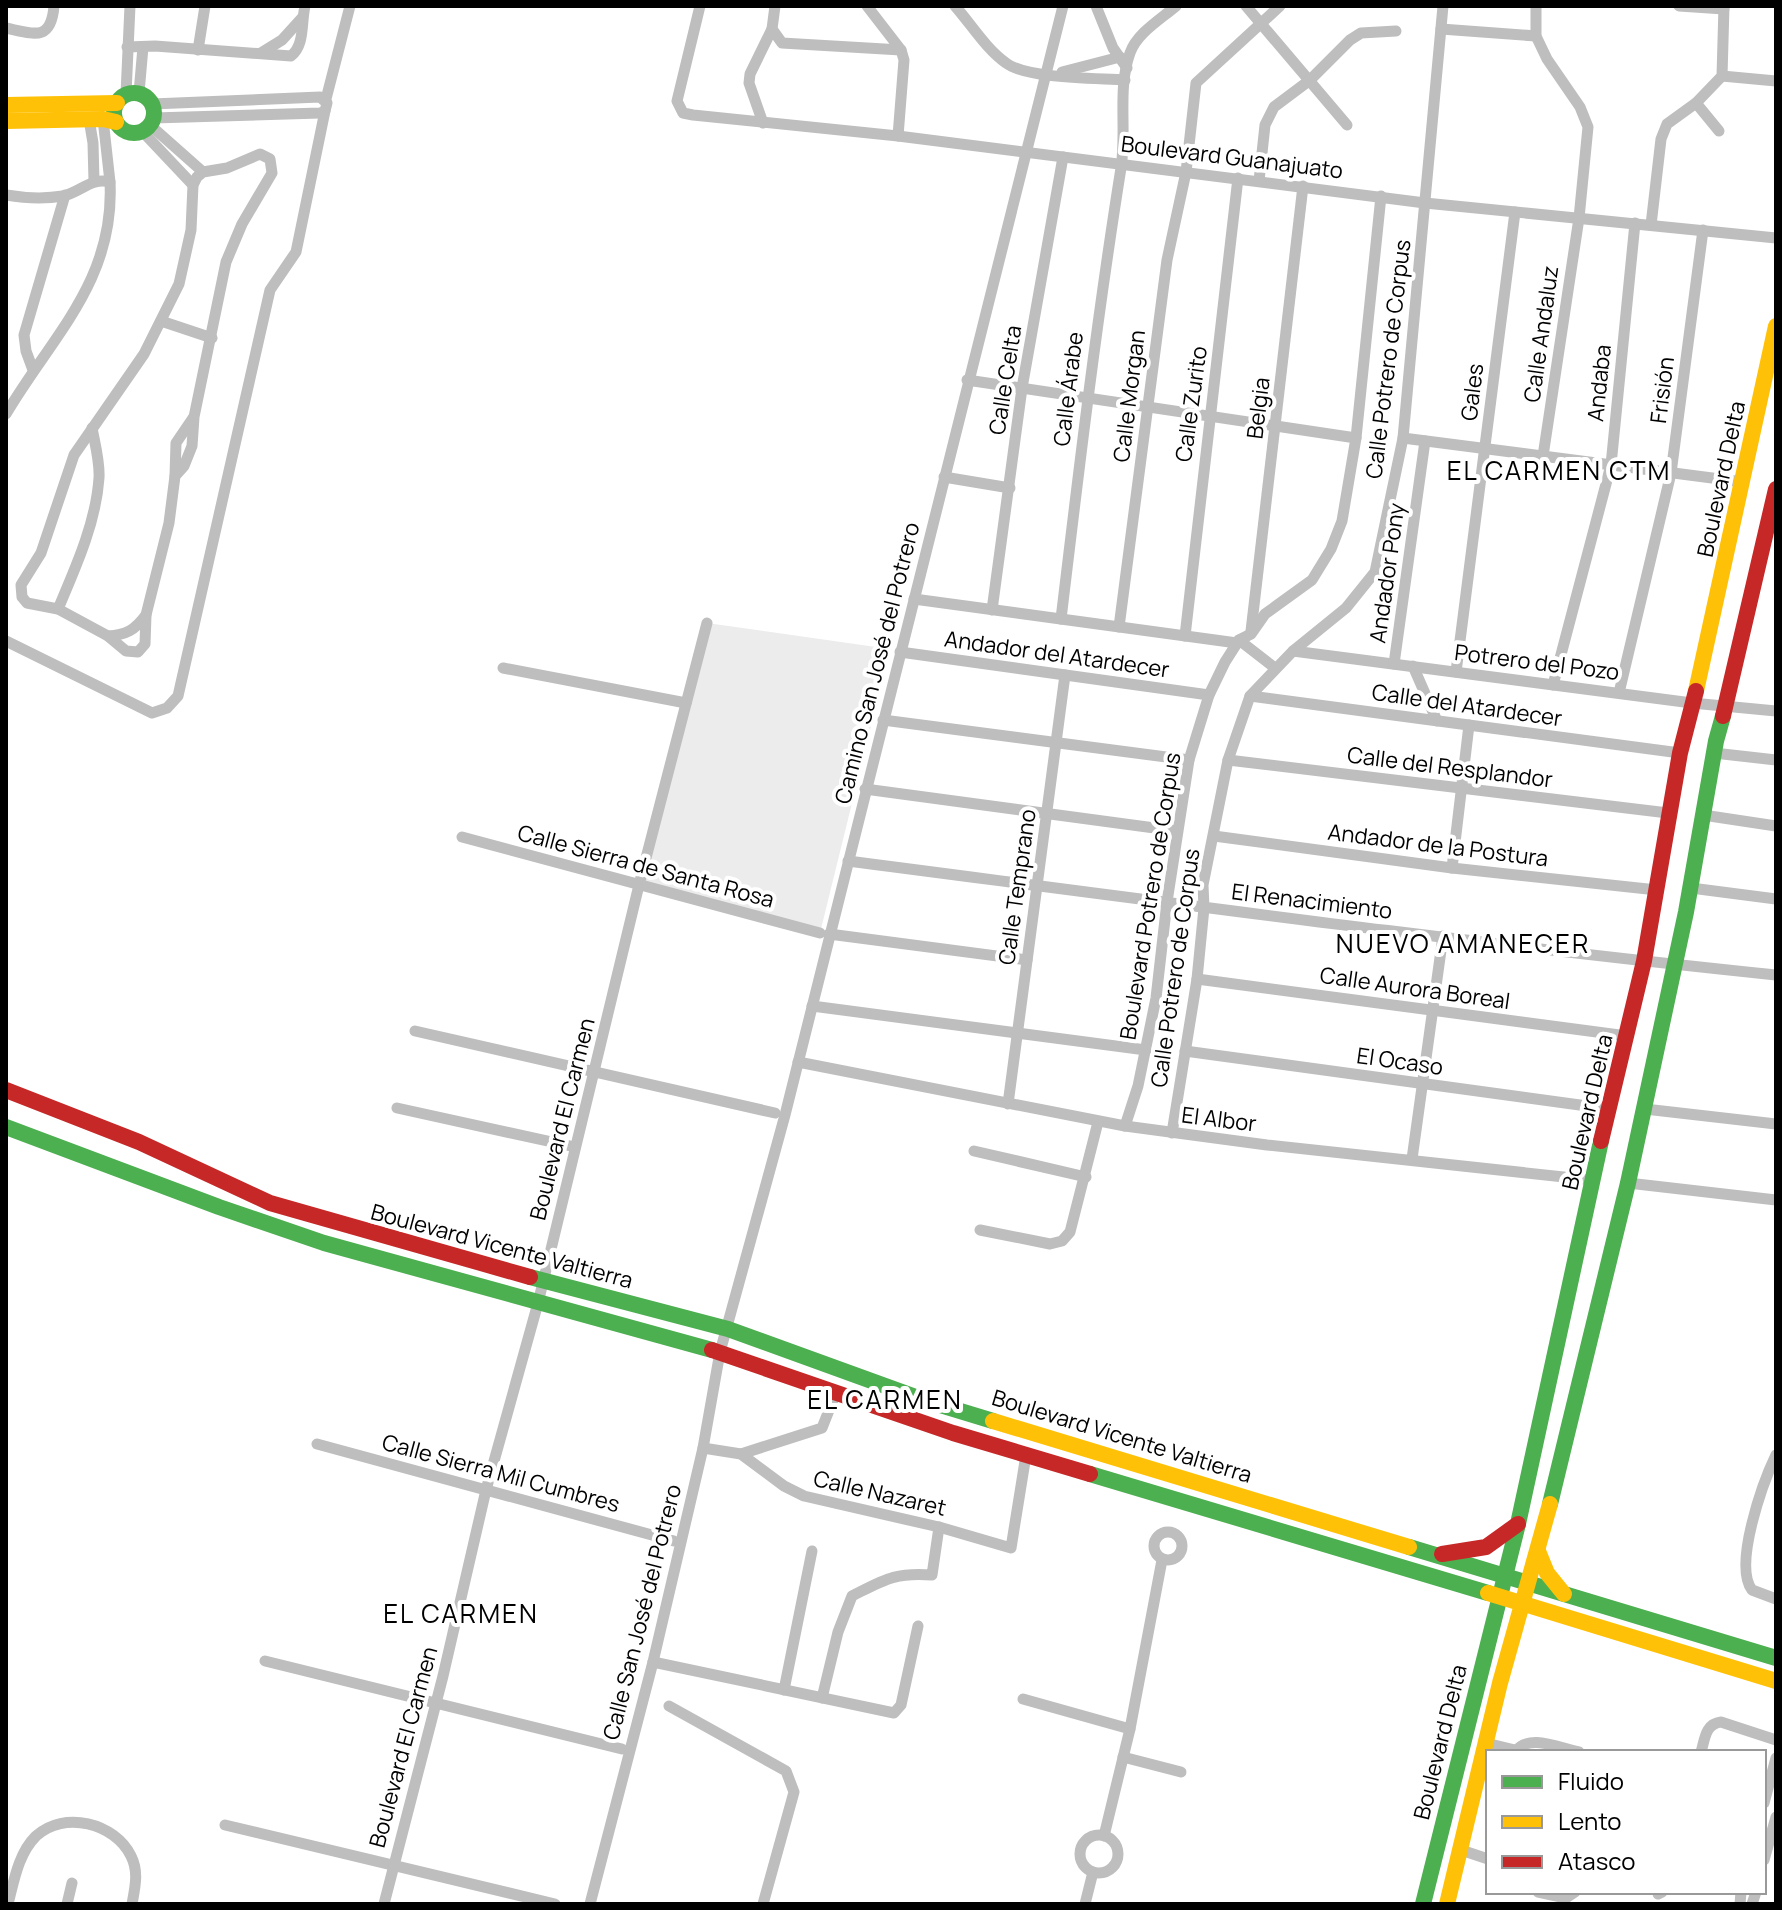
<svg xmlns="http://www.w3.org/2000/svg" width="1782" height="1910" font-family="Manrope,sans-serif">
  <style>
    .green { fill: #ececec }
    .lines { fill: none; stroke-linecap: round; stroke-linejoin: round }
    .street { stroke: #bebebe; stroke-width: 11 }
    .fast { stroke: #4caf50; stroke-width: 16 }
    .slow { stroke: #ffc107; stroke-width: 16 }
    .jam { stroke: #c62828; stroke-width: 16 }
    .labels { text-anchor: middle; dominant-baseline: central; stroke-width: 8; stroke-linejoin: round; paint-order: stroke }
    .street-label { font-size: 22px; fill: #000; stroke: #fff }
    .quarter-label { font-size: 26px; letter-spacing: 2px; fill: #000; stroke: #fff }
  </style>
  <rect width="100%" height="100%" fill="#fff"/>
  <path class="green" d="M707,623L890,649L820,933L639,885Z"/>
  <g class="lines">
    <g class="street">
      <path d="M700,6L677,101L683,113L693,115L898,136L1425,203L1776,238"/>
      <path d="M775,6L772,29L782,43L901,50"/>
      <path d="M867,6L901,50L904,60L898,136"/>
      <path d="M955,6C971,24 986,49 1006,63C1027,79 1097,78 1125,80"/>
      <path d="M1096,6L1113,48L1127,68"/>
      <path d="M1246,6L1347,125"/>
      <path d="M1536,6V36L1547,59L1580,107L1588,127L1579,218L1543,456"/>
      <path d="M1679,6L1724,9"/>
      <path d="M6,28C34,34 51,42 54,6"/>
      <path d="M1441,29L1536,36"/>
      <path d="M127,47L155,46L291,56C305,45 301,23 305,6"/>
      <path d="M198,50L205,6"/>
      <path d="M261,53L282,40L302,18"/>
      <path d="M1062,72L1120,57"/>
      <path d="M1722,76L1776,81"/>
      <path d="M139,93L143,47"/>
      <path d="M126,94L130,6"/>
      <path d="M326,99L350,6"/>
      <path d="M1696,103L1719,131"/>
      <path d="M152,104L320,97L327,103L325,111L320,113L153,118"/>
      <path d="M89,119L93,143L94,181"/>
      <path d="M103,119L110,182"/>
      <path d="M763,123L749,83L750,74L772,29"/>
      <path d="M150,125L203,172"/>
      <path d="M142,131L193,185"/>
      <path d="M260,154L270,159L272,173L242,224L226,262L194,417L192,446L184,466L175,476L169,523L146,615L145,644L138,652L126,651L108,636L58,609L27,603L22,597L21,585L41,553L74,455L144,354L179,284L191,230L193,185L197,177L203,172L227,168Z"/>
      <path d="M1259,181L1265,125L1274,107L1310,80L1350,40L1361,33L1396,31"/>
      <path d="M6,195C24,198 45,199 63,196C81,192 91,177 110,182C115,281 52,336 6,414"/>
      <path d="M1651,225L1661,139L1667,124L1696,103L1722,76L1724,6"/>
      <path d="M161,321L212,338"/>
      <path d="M33,370L26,351L24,335L65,195"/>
      <path d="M967,380L1356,438"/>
      <path d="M1403,438L1743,482"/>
      <path d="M175,476L176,443L193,418"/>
      <path d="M944,477L1010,488"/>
      <path d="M914,599L1237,643"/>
      <path d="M58,609C75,569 96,523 99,478C100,462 95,444 92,428"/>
      <path d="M992,610L1022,388L1063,157"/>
      <path d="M1061,619C1079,468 1097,318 1121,168C1127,131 1117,89 1130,53C1137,33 1161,19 1176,6"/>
      <path d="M1119,627L1167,260L1186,172L1196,83L1280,6"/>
      <path d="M1251,631L1303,186"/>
      <path d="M108,636C126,635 135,630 146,615"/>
      <path d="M1185,636L1238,178"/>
      <path d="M1239,640L1275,668"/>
      <path d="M6,641L152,713L167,708L178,696L270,290L296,252L325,111"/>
      <path d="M1293,651L1692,703L1776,711"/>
      <path d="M900,652L1209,695"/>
      <path d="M1394,664L1425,441"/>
      <path d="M1413,666L1437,721"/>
      <path d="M503,668L686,703"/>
      <path d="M1456,672L1515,212"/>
      <path d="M1553,685L1611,465L1635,223"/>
      <path d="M1619,693L1671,473L1703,230"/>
      <path d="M1250,696L1680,753"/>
      <path d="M883,720L1189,760"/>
      <path d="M1714,753L1776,760"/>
      <path d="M1228,760L1668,813"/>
      <path d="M865,789L1177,831"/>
      <path d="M1703,815L1776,826"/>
      <path d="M1214,836L1452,868L1657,890"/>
      <path d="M462,837L820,933"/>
      <path d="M848,861C1157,901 1466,943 1776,975"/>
      <path d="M1452,868L1469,725"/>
      <path d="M1691,888L1776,899"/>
      <path d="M829,934L1027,960"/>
      <path d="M1197,979L1627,1036"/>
      <path d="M812,1006L1146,1050"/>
      <path d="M415,1031L775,1113"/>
      <path d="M1185,1051L1609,1109"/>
      <path d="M798,1062L1125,1126L1267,1145L1592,1180"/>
      <path d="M1008,1104L1065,675"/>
      <path d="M397,1108L575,1147"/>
      <path d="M1645,1109L1776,1124"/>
      <path d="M1125,1126L1138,1086L1156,998L1167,902L1189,760L1209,695L1225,662L1239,640L1251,634L1265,614L1312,580L1331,549L1342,521L1356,438L1381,196"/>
      <path d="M1172,1133L1197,979L1204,908L1203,885L1228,760L1250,696L1293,651L1346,608L1375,572L1403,438L1443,6"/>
      <path d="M974,1151L1086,1177"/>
      <path d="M1412,1159L1443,936"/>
      <path d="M1628,1183L1776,1200"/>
      <path d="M980,1230L1050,1244L1062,1241L1070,1232L1098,1122"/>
      <path d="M317,1444L674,1541"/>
      <path d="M703,1448L741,1454L784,1486L804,1496L939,1527L1011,1548L1026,1455"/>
      <path d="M741,1454L822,1428L835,1395"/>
      <path d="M1776,1455C1763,1482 1733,1565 1752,1590L1776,1599"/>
      <circle cx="1168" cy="1546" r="14"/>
      <path d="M265,1661L622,1749"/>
      <path d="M653,1662L894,1713L901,1705L918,1626"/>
      <path d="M784,1690L812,1551"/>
      <path d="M822,1698L838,1632L852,1596C884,1580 895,1572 932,1575L939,1527"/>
      <path d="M1023,1699L1130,1729"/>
      <path d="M669,1706L786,1771L794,1792L763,1904"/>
      <path d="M1486,1743L1515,1750"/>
      <path d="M1515,1752C1528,1733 1559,1748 1579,1752"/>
      <path d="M1701,1752C1705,1739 1705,1724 1721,1722L1776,1740"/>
      <path d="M1123,1757L1181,1772"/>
      <path d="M1764,1803L1776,1758"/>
      <path d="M225,1825L555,1904"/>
      <circle cx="1099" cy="1854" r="19"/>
      <path d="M1104,1836L1130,1729L1162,1560"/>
      <path d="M1461,1850L1488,1859"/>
      <path d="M1764,1860L1776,1817"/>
      <path d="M1538,1892L1566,1898L1575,1892"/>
      <path d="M1658,1894L1662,1892"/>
      <path d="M8,1904C14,1881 18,1854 36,1836C64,1810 115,1823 131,1856C139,1872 135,1887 132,1904"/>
      <path d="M67,1904L72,1883"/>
      <path d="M384,1904L443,1676L486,1490L538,1303L639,885L707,623"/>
      <path d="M590,1904L653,1662L703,1448L720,1352L785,1115L1063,6"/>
      <path d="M1085,1904L1093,1872"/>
      <path d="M1740,1904L1741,1892"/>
      <path d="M1752,1904L1756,1892"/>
    </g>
    <g class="fast">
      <circle cx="134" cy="113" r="20"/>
      <path d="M6,1127L219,1207L324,1243L712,1350"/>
      <path d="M530,1277L728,1329L924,1400L993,1421"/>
      <path d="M1090,1474L1488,1593"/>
      <path d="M1550,1504L1628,1183L1686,912L1716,741L1723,716"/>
      <path d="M1409,1547L1776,1658"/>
      <path d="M1423,1904L1518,1524L1601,1141"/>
    </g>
    <g class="slow">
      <path d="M6,105L117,103"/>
      <path d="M6,121L103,119L116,122"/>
      <path d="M1696,691L1776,326"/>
      <path d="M993,1421L1409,1547"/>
      <path d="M1538,1551L1547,1573L1564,1594"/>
      <path d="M1488,1593L1776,1681"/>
      <path d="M1447,1904L1500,1683L1550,1504"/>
    </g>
    <g class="jam">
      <path d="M1723,716L1776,489"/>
      <path d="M6,1090L139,1142L270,1203L530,1277"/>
      <path d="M1601,1141L1644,961L1680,753L1696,691"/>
      <path d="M712,1350L953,1433L1090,1474"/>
      <path d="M1442,1554L1486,1547L1518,1524"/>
    </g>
  </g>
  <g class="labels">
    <g class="street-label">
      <text transform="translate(1232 157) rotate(7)">Boulevard Guanajuato</text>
      <text transform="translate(1541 334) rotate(-82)">Calle Andaluz</text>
      <text transform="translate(1388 359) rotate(-83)">Calle Potrero de Corpus</text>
      <text transform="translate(1005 380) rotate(-81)">Calle Celta</text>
      <text transform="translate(1599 383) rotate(-84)">Andaba</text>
      <text transform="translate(1068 389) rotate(-83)">Calle Árabe</text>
      <text transform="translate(1662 390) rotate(-83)">Frisión</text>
      <text transform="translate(1472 392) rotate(-83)">Gales</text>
      <text transform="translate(1129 396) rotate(-83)">Calle Morgan</text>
      <text transform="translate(1191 404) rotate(-82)">Calle Zurito</text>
      <text transform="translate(1258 408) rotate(-83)">Belgia</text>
      <text transform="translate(1721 479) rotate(-78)">Boulevard Delta</text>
      <text transform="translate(1387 573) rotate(-82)">Andador Pony</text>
      <text transform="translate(1057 654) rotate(8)">Andador del Atardecer</text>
      <text transform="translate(1537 662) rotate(7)">Potrero del Pozo</text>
      <text transform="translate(877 663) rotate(-76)">Camino San José del Potrero</text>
      <text transform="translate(1467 705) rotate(8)">Calle del Atardecer</text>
      <text transform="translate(1450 767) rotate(7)">Calle del Resplandor</text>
      <text transform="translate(1438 845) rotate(7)">Andador de la Postura</text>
      <text transform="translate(646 866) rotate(15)">Calle Sierra de Santa Rosa</text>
      <text transform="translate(1017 887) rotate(-82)">Calle Temprano</text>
      <text transform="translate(1150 896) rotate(-81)">Boulevard Potrero de Corpus</text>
      <text transform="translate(1312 901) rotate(7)">El Renacimiento</text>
      <text transform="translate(1175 968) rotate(-82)">Calle Potrero de Corpus</text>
      <text transform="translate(1415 988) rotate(8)">Calle Aurora Boreal</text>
      <text transform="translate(1400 1061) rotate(8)">El Ocaso</text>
      <text transform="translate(1587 1112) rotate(-77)">Boulevard Delta</text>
      <text transform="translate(562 1119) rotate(-76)">Boulevard El Carmen</text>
      <text transform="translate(1219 1119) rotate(7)">El Albor</text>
      <text transform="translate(502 1246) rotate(15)">Boulevard Vicente Valtierra</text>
      <text transform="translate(1122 1436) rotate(17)">Boulevard Vicente Valtierra</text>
      <text transform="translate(501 1473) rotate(15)">Calle Sierra Mil Cumbres</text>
      <text transform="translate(880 1493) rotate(13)">Calle Nazaret</text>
      <text transform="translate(642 1612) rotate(-76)">Calle San José del Potrero</text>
      <text transform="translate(1440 1742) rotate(-76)">Boulevard Delta</text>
      <text transform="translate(403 1747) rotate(-75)">Boulevard El Carmen</text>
    </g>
    <g class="quarter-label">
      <text x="1559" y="470">EL CARMEN CTM</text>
      <text x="1463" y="943">NUEVO AMANECER</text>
      <text x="885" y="1399">EL CARMEN</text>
      <text x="461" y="1613">EL CARMEN</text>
    </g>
  </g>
  <rect width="1782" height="1910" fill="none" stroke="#000000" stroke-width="16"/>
  <rect x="1486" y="1750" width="280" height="144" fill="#ffffff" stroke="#999999" stroke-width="2"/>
  <rect x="1502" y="1776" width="40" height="12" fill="#4caf50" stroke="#999999" stroke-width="2"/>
  <text x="1558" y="1790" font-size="24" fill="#000000">Fluido</text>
  <rect x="1502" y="1816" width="40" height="12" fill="#ffc107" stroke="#999999" stroke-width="2"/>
  <text x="1558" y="1830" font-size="24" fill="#000000">Lento</text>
  <rect x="1502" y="1856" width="40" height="12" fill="#c62828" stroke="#999999" stroke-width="2"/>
  <text x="1558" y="1870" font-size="24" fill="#000000">Atasco</text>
</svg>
